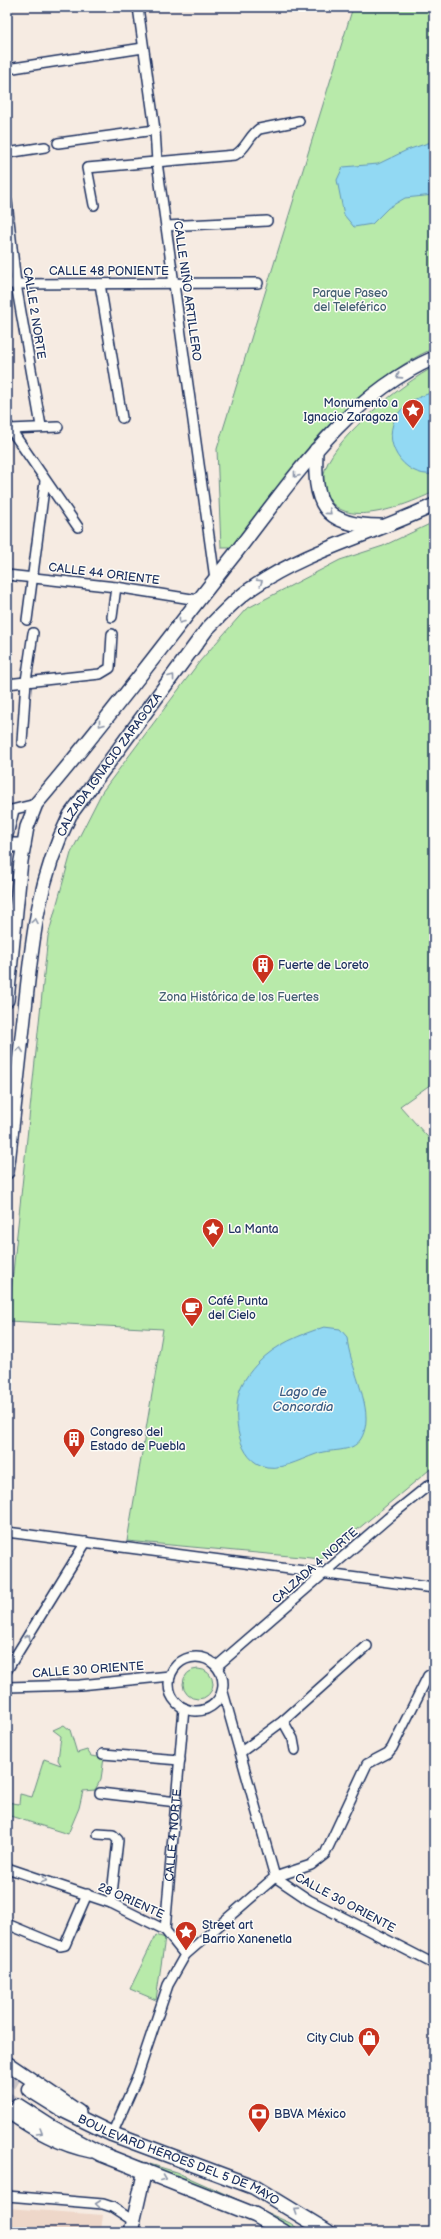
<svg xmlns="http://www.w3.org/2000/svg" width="441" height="2239" font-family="'Balsamiq Sans',sans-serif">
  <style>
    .built { fill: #eed7c9 }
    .green { fill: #b8eaaa; stroke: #6a8c84 }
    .water { fill: #92d9f3; stroke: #6295b7 }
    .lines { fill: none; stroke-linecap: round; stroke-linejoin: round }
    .primary-tunnel { stroke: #cac5c8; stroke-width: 14; stroke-dasharray: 14 7; stroke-linecap: butt }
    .street-casing { stroke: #1b2f5e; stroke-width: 12 }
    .secondary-casing { stroke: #1b2f5e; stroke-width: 16 }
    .primary-casing { stroke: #1b2f5e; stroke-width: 17 }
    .street { stroke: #fdfcf7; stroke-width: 9 }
    .secondary { stroke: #fdfcf7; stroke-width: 13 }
    .primary { stroke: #fdfcf7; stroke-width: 14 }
    .oneway { stroke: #8c96aa }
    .labels { text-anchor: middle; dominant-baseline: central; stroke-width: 3; stroke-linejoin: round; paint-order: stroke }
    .street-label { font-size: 12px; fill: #1b2f5e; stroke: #fdfcf7 }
    .park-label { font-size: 12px; fill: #425e71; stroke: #fdfcf7 }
    .poi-label { font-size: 12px; fill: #1b2f5e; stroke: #fdfcf7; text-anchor: start }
    .water-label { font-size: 13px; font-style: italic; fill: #395a83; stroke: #fdfcf7 }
  </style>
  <rect width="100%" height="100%" fill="#f6ebe2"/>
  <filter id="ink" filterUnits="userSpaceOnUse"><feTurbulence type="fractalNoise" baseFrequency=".025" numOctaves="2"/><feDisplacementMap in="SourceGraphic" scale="8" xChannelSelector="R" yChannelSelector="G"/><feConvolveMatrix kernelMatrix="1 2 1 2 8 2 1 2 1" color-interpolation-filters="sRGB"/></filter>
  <g filter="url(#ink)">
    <path class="built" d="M7,2208L103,2215L101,2230L112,2232H7Z"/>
    <g class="green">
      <path d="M353,7H434V348C352,385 284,477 231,547H221L217,449Z"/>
      <path d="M434,367V492C408,504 346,531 328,497C324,488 322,477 326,467C337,436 404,382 434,367Z"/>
      <path d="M434,522V1082L400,1106L434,1144V1466L322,1559L127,1541L163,1329L8,1321L48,936L71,853L102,792L200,661L246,609L340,560L383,546Z"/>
      <circle cx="198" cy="1684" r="15"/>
      <path d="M64,1725L70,1730L77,1753L87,1750L91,1756L104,1758L101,1779L95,1790L83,1791L79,1808L68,1834L7,1815V1802L19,1804L20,1794L32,1797L44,1759L61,1765L58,1760L61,1736L53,1730Z"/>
      <path d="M156,1935L165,1938L156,2000L130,1989Z"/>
      <path d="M127,2157L176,2172L290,2223L303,2232H289Z"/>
    </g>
    <g class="water">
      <path d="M434,141V195L405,198L388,208L372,224L354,227L344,215L337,180L343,167L378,164L407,150Z"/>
      <path d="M434,392V474C403,478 379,440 398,414C406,402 420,396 434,392Z"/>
      <path d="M324,1327L340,1329L347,1337C349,1365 371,1403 365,1428C360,1452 342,1449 323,1452C306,1456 285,1470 267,1467C237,1462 233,1417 239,1393C241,1383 251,1370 258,1363C276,1344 300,1335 324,1327Z"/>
    </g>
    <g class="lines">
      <g class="primary-tunnel">
        <path d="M7,2075L29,2089"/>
        <path d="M7,2099L18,2106"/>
      </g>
      <g class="street-casing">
        <g id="street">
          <path d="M138,7L155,130L157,162L215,579"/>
          <path d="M7,69L143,48"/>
          <path d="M58,143L155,130"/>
          <path d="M7,153L45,147"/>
          <path d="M7,202L16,284L41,426"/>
          <path d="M94,205L87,168L235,155C246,149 249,136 259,129L299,121"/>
          <path d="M166,226L267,221"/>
          <path d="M7,284L258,283"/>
          <path d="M100,284L122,418"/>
          <path d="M7,424L78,527"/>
          <path d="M10,429L58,427"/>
          <path d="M7,575L116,587L198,600"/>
          <path d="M112,617L116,587"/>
          <path d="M27,620L45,481"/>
          <path d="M7,684L100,674L110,668L112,634"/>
          <path d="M22,742L26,681L33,633"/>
          <path d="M7,811L36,804"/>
          <path d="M7,839L14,810"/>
          <path d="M7,1532L434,1588"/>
          <circle cx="196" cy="1684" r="27"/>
          <path d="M217,1666L388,1518L429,1485"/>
          <path d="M7,1670L86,1542"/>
          <path d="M7,1687L80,1685L170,1676"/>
          <path d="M223,1692L275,1877L309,1900L434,1964"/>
          <path d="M283,1721L293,1739L295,1750"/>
          <path d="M241,1752L283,1721L367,1646"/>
          <path d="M103,1754L180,1760"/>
          <path d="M100,1793L177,1802"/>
          <path d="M98,1834L113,1835L118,1840L111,1903"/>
          <path d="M7,1868L111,1903L165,1930"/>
          <path d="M7,1924L60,1946L65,1945L87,1894"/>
          <path d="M185,1955L275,1877L311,1865L325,1854L367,1764L388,1753L392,1748L428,1676L434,1672"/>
          <path id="s1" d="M112,2134L136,2080L168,1985L185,1955L165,1930L184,1708"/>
          <path d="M7,2196L103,2204L112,2207L132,2220"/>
        </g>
      </g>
      <g class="secondary-casing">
        <g id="secondary">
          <path d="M316,450C314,502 321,526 380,526"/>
          <path d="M7,845H24"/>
          <path d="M7,1000L21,861L27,827L36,804C105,724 168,638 234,555C291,482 346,396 434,358"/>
          <path id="s2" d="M7,1172C13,1121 18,1070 24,1018C32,944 36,884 70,815L207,629C221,615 235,599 252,588C307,550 374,534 434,505"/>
          <path d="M7,2063L79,2112"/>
          <path d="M7,2111C34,2129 59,2145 91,2151"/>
          <path d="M131,2232L145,2170"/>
        </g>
      </g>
      <g class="primary-casing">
        <g id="primary">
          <path id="s3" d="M29,2089L61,2109L112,2134L254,2187L328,2232"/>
          <path d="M18,2106L49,2126L101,2154L255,2215L284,2232"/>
        </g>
      </g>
      <use href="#street" class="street"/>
      <use href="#secondary" class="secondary"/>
      <use href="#primary" class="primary"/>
    </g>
    <defs><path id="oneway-chevron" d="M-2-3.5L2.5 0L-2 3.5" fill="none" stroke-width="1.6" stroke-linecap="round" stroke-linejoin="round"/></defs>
    <g class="oneway">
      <use href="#oneway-chevron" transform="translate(399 376) rotate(147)"/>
      <use href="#oneway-chevron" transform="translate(296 475) rotate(128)"/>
      <use href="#oneway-chevron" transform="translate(329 512) rotate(40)"/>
      <use href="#oneway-chevron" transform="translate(260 582) rotate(-32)"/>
      <use href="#oneway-chevron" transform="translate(181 621) rotate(128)"/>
      <use href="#oneway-chevron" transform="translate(172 677) rotate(-53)"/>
      <use href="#oneway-chevron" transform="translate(101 724) rotate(128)"/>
      <use href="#oneway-chevron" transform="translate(35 921) rotate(-79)"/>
      <use href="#oneway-chevron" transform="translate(20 1050) rotate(-84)"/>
      <use href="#oneway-chevron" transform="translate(28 1637) rotate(-58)"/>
      <use href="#oneway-chevron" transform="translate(44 1880) rotate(18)"/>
      <use href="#oneway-chevron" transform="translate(40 2132) rotate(31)"/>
      <use href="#oneway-chevron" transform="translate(164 2178) rotate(22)"/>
      <use href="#oneway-chevron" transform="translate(98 2204) rotate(-174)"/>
      <use href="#oneway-chevron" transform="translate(296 2211) rotate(-147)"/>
    </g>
  </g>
  <defs>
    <g id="sight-pin" transform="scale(1.15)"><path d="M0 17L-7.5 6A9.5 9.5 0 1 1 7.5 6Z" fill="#c8321e" stroke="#fdfcf7"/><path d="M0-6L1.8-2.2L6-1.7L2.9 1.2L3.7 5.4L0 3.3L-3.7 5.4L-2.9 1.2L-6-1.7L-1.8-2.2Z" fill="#fff"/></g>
    <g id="building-pin" transform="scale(1.15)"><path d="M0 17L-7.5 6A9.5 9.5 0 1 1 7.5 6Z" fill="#c8321e" stroke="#fdfcf7"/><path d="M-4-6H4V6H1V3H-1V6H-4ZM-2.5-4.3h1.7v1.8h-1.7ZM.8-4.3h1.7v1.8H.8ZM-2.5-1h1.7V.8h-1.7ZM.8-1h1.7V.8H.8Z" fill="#fff"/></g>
    <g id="cafe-pin" transform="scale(1.15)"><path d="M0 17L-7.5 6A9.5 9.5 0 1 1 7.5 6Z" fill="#c8321e" stroke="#fdfcf7"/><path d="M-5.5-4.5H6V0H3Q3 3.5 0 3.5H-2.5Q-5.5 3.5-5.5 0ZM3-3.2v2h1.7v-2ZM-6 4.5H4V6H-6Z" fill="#fff"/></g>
    <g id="shop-pin" transform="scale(1.15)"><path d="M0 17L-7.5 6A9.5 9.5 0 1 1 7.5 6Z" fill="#c8321e" stroke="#fdfcf7"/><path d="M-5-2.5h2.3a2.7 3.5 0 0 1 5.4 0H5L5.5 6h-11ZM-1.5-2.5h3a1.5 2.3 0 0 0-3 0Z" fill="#fff"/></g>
    <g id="bank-pin" transform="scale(1.15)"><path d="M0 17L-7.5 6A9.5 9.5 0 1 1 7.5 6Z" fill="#c8321e" stroke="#fdfcf7"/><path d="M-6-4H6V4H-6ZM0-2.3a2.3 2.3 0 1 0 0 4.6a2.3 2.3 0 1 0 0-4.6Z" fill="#fff"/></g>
  </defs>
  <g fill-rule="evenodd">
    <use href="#sight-pin" x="413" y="410"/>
    <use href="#building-pin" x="263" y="965"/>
    <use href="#sight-pin" x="213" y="1229"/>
    <use href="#cafe-pin" x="192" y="1308"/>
    <use href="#building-pin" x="74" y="1439"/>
    <use href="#sight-pin" x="186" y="1932"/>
    <use href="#shop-pin" x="369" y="2038"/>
    <use href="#bank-pin" x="259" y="2114"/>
  </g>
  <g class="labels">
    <g class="street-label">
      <text x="109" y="271">CALLE 48 PONIENTE</text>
      <text transform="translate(187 291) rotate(82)">CALLE NIÑO ARTILLERO</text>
      <text transform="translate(34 313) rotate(81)">CALLE 2 NORTE</text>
      <text transform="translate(104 574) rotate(7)">CALLE 44 ORIENTE</text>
      <text stroke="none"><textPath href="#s2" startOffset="428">CALZADA IGNACIO ZARAGOZA</textPath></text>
      <text transform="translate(315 1566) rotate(-41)">CALZADA 4 NORTE</text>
      <text transform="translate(88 1670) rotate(-4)">CALLE 30 ORIENTE</text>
      <text stroke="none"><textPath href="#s1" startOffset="321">CALLE 4 NORTE</textPath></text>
      <text transform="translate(131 1901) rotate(24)">28 ORIENTE</text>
      <text transform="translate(345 1903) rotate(28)">CALLE 30 ORIENTE</text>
      <text stroke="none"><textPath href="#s3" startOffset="166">BOULEVARD HÉROES DEL 5 DE MAYO</textPath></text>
    </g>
    <g class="park-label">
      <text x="350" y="293">Parque Paseo<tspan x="350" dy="14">del Teleférico</tspan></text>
      <text x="239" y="997">Zona Histórica de los Fuertes</text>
    </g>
    <g class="poi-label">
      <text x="398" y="403" text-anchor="end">Monumento a<tspan x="398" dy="14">Ignacio Zaragoza</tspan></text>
      <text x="278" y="965">Fuerte de Loreto</text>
      <text x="228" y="1229">La Manta</text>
      <text x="208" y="1301">Café Punta<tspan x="208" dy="14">del Cielo</tspan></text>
      <text x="90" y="1432">Congreso del<tspan x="90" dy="14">Estado de Puebla</tspan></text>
      <text x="202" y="1925">Street art<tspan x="202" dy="14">Barrio Xanenetla</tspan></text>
      <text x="354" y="2038" text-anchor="end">City Club</text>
      <text x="274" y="2114">BBVA México</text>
    </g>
    <g class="water-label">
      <text x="303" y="1392">Lago de<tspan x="303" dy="15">Concordia</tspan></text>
    </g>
  </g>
  <rect width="441" height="2239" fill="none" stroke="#fdfcf7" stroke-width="24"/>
  <rect x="12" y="12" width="417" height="2215" fill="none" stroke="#1b2f5e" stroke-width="1.5" filter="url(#ink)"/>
</svg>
